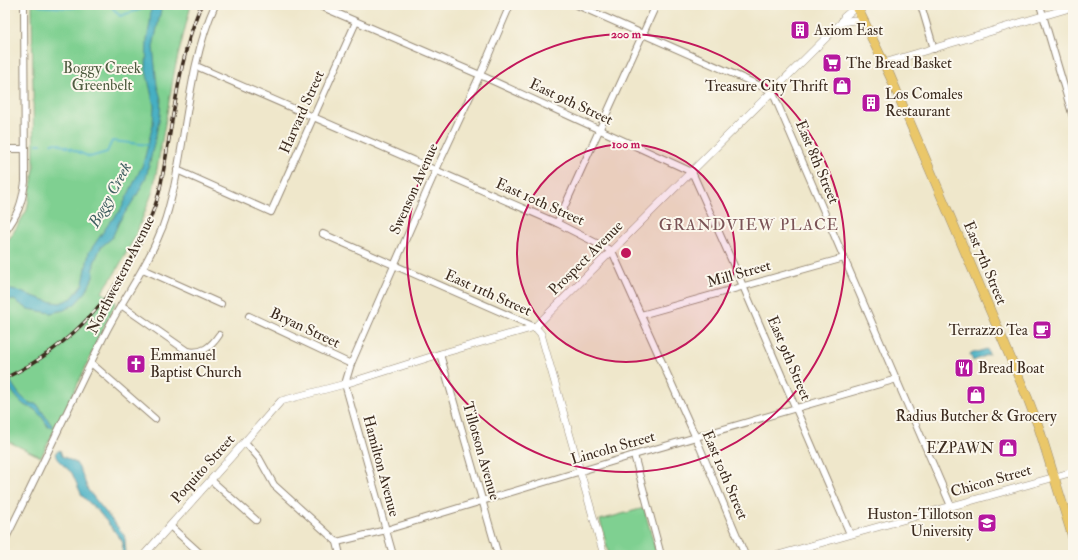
<svg xmlns="http://www.w3.org/2000/svg" width="1078" height="560" font-family="'IM FELL Double Pica',serif">
  <style>
    .green { fill: #7fd091; stroke: #5d7d58 }
    .water { fill: #44afc3; stroke: #406c70 }
    .lines { fill: none; stroke-linecap: round; stroke-linejoin: round }
    .stream { stroke: #44afc3; stroke-width: 2 }
    .minor-casing { stroke: #958874; stroke-width: 8 }
    .tertiary-casing { stroke: #958874; stroke-width: 8 }
    .primary-casing { stroke: #958874; stroke-width: 10 }
    .minor { stroke: #fff; stroke-width: 6 }
    .tertiary { stroke: #fff; stroke-width: 7 }
    .primary { stroke: #eac769; stroke-width: 9 }
    .rail-casing { stroke: #3b2a1e; stroke-width: 3.5 }
    .rail { stroke: #fbf7ec; stroke-width: 2; stroke-dasharray: 6; stroke-linecap: butt }
    .ring { fill: none; stroke: #c2185b; stroke-width: 2 }
    .labels { text-anchor: middle; dominant-baseline: central; stroke-width: 4; stroke-linejoin: round; paint-order: stroke }
    .poi-label { font-size: 15px; fill: #3b2a1e; stroke: #fbf7ec; text-anchor: start }
    .park-label { font-size: 15px; fill: #4f5c40; stroke: #fbf7ec }
    .street-label { font-size: 15px; fill: #3b2a1e; stroke: #fbf7ec }
    .water-label { font-size: 16px; font-style: italic; fill: #3f5f60; stroke: #fbf7ec }
    .neighbourhood-label { font-size: 16px; letter-spacing: 1px; fill: #7a5356; stroke: #fbf7ec }
    .centre { fill: #c2185b; stroke: #fbf7ec; stroke-width: 2 }
    .ring-label { font-size: 12px; text-anchor: middle; font-weight: bold; fill: #c2185b; stroke: #fbf7ec; stroke-width: 4; stroke-linejoin: round; paint-order: stroke }
  </style>
  <rect width="100%" height="100%" fill="#fbf7ec"/>
  <filter id="ink" filterUnits="userSpaceOnUse"><feTurbulence type="fractalNoise" baseFrequency=".025" numOctaves="2"/><feDisplacementMap in="SourceGraphic" scale="8" xChannelSelector="R" yChannelSelector="G"/><feConvolveMatrix kernelMatrix="1 2 1 2 8 2 1 2 1" color-interpolation-filters="sRGB"/></filter>
  <filter id="wash" filterUnits="userSpaceOnUse"><feTurbulence type="fractalNoise" baseFrequency=".012" numOctaves="4" result="noise"/><feDisplacementMap in="SourceGraphic" scale="16" xChannelSelector="R" yChannelSelector="G"/><feGaussianBlur stdDeviation="0.9" result="paint"/><feColorMatrix in="noise" values="0 0 0 0 0 0 0 0 0 0 0 0 0 0 0 0 0 1.4 0 .05"/><feComposite in="paint" operator="in"/></filter>
  <g filter="url(#wash)">
    <rect width="100%" height="100%" fill="#efe7cb"/>
    <g class="green">
      <path d="M32,5H191L175,68L153,191L135,237L115,273L102,292L116,302L74,392L41,457L5,440V241L10,238L27,210L34,169Z"/>
      <path d="M644,508L657,555H609L600,520Z"/>
    </g>
    <g class="water">
      <path d="M151,5H162L153,47L157,85L161,99L160,116L151,157L146,178L137,195L119,222L112,238L101,247L94,263L93,277L86,292L75,304L64,310L51,313L28,309L14,300L5,298V289L18,291L47,301L60,303L72,298L83,284L89,252L110,222L120,211L143,164L147,149L153,124L154,106L146,70L147,39L150,23Z"/>
      <path d="M987,349L989,354L973,361L970,354Z"/>
      <path d="M5,370C10,381 23,406 37,404L53,427H48C45,421 41,415 35,410C32,407 27,407 24,405C14,396 5,383 5,370Z"/>
      <path d="M60,450L62,456L76,463L81,471L88,490L124,535L125,539L126,555H122L123,543L120,538L98,511L82,496L72,473L60,462L55,453Z"/>
    </g>
    <g class="lines">
      <g class="stream">
        <path d="M110,5L120,16L154,5"/>
        <path d="M39,6L69,8L94,5"/>
        <path d="M51,143H57L90,157L107,152L112,141L149,145"/>
        <path d="M37,144H41"/>
      </g>
    </g>
  </g>
  <g filter="url(#ink)">
    <g class="lines">
      <g class="minor-casing">
        <g id="minor">
          <path d="M318,5L480,75L692,172L743,286L850,534"/>
          <path d="M577,5L772,91L951,506"/>
          <path d="M921,5L934,49"/>
          <path d="M1040,5L1073,117"/>
          <path d="M196,66L557,223L612,251L696,438L745,555"/>
          <path d="M5,149H25"/>
          <path d="M177,170L271,212L356,22"/>
          <path d="M557,223L656,5"/>
          <path d="M5,232C18,214 22,204 25,182L24,5"/>
          <path d="M323,234L535,327"/>
          <path d="M143,269L221,304"/>
          <path d="M121,305L187,351C202,354 211,347 219,335"/>
          <path d="M641,315L844,258"/>
          <path d="M249,316L351,364"/>
          <path d="M440,354L498,555"/>
          <path d="M91,363L155,419"/>
          <path d="M245,442L259,458L274,485L337,542L340,555"/>
          <path d="M634,455L661,555"/>
          <path d="M211,480L256,520"/>
          <path d="M170,526L202,555"/>
          <path d="M5,540C39,472 71,402 105,334C122,300 146,269 160,233C167,219 170,202 174,187C187,128 190,60 215,5"/>
          <path d="M337,542L386,530L634,455L897,379"/>
          <path d="M393,555L345,384L351,364L436,170L480,75L510,5"/>
        </g>
      </g>
      <g class="tertiary-casing">
        <g id="tertiary">
          <path d="M842,22L854,20L864,21"/>
          <path d="M884,63L1073,7"/>
          <path d="M535,327L541,334L604,555"/>
          <path d="M144,555L281,401L345,384L440,354L535,327L842,22L844,17L856,7"/>
          <path d="M778,555L1073,472"/>
        </g>
      </g>
      <g class="primary-casing">
        <path id="primary" d="M856,5L890,76L1028,399L1039,428L1073,538"/>
      </g>
      <use href="#minor" class="minor"/>
      <use href="#tertiary" class="tertiary"/>
      <use href="#primary" class="primary"/>
      <g class="rail-casing">
        <path id="rail" d="M5,378C72,347 124,289 150,219C154,209 158,199 160,188C173,127 177,63 201,5"/>
      </g>
      <use href="#rail" class="rail"/>
    </g>
  </g>
  <circle cx="626" cy="253" r="109" fill="#c2185b" fill-opacity=".12"/>
  <g class="ring">
    <circle cx="626" cy="253" r="109"/>
    <circle cx="626" cy="253" r="219"/>
  </g>
  <defs>
    <g id="building-square" transform="scale(1)"><rect x="-9" y="-9" width="18" height="18" rx="4" fill="#b5179e" stroke="#fbf7ec"/><path d="M-4-6H4V6H1V3H-1V6H-4ZM-2.5-4.3h1.7v1.8h-1.7ZM.8-4.3h1.7v1.8H.8ZM-2.5-1h1.7V.8h-1.7ZM.8-1h1.7V.8H.8Z" fill="#fff"/></g>
    <g id="supermarket-square" transform="scale(1)"><rect x="-9" y="-9" width="18" height="18" rx="4" fill="#b5179e" stroke="#fbf7ec"/><path d="M-6-5.5h2.5l.6 2H6L4.5 2H-2.5L-4.4-4H-6ZM-1.5 3.2a1.3 1.3 0 1 0 .1 0ZM3 3.2a1.3 1.3 0 1 0 .1 0Z" fill="#fff"/></g>
    <g id="shop-square" transform="scale(1)"><rect x="-9" y="-9" width="18" height="18" rx="4" fill="#b5179e" stroke="#fbf7ec"/><path d="M-5-2.5h2.3a2.7 3.5 0 0 1 5.4 0H5L5.5 6h-11ZM-1.5-2.5h3a1.5 2.3 0 0 0-3 0Z" fill="#fff"/></g>
    <g id="cafe-square" transform="scale(1)"><rect x="-9" y="-9" width="18" height="18" rx="4" fill="#b5179e" stroke="#fbf7ec"/><path d="M-5.5-4.5H6V0H3Q3 3.5 0 3.5H-2.5Q-5.5 3.5-5.5 0ZM3-3.2v2h1.7v-2ZM-6 4.5H4V6H-6Z" fill="#fff"/></g>
    <g id="church-square" transform="scale(1)"><rect x="-9" y="-9" width="18" height="18" rx="4" fill="#b5179e" stroke="#fbf7ec"/><path d="M-1.2-6h2.4v3.5h3.3v2.4h-3.3V6h-2.4V-.1h-3.3v-2.4h3.3Z" fill="#fff"/></g>
    <g id="restaurant-square" transform="scale(1)"><rect x="-9" y="-9" width="18" height="18" rx="4" fill="#b5179e" stroke="#fbf7ec"/><path d="M-5-6h1v4h1v-4h1v4h1v-4h1v5L-1.5 .5V6h-2V.5L-5-1ZM5-6V6H3V1.5H1.5Q1.5-4 5-6Z" fill="#fff"/></g>
    <g id="university-square" transform="scale(1)"><rect x="-9" y="-9" width="18" height="18" rx="4" fill="#b5179e" stroke="#fbf7ec"/><path d="M0-5L7-2L0 1L-7-2ZM-4 1L0 2.5L4 1V4Q0 6-4 4Z" fill="#fff"/></g>
  </defs>
  <g fill-rule="evenodd">
    <use href="#building-square" x="800" y="30"/>
    <use href="#supermarket-square" x="832" y="63"/>
    <use href="#shop-square" x="842" y="86"/>
    <use href="#building-square" x="871" y="103"/>
    <use href="#cafe-square" x="1042" y="330"/>
    <use href="#church-square" x="136" y="364"/>
    <use href="#restaurant-square" x="964" y="368"/>
    <use href="#shop-square" x="976" y="395"/>
    <use href="#shop-square" x="1008" y="448"/>
    <use href="#university-square" x="987" y="523"/>
  </g>
  <g class="labels">
    <g class="poi-label">
      <text x="814" y="30">Axiom East</text>
      <text x="846" y="63">The Bread Basket</text>
      <text x="828" y="86" text-anchor="end">Treasure City Thrift</text>
      <text x="885" y="94">Los Comales<tspan x="885" dy="17">Restaurant</tspan></text>
      <text x="1028" y="330" text-anchor="end">Terrazzo Tea</text>
      <text x="150" y="355">Emmanuel<tspan x="150" dy="17">Baptist Church</tspan></text>
      <text x="978" y="368">Bread Boat</text>
      <text x="976" y="416" text-anchor="middle">Radius Butcher &amp; Grocery</text>
      <text x="994" y="448" text-anchor="end">EZPAWN</text>
      <text x="973" y="514" text-anchor="end">Huston-Tillotson<tspan x="973" dy="17">University</tspan></text>
    </g>
    <g class="park-label">
      <text x="102" y="68">Boggy Creek<tspan x="102" dy="17">Greenbelt</tspan></text>
    </g>
    <g class="street-label">
      <text transform="translate(571 102) rotate(25)">East 9th Street</text>
      <text transform="translate(302 112) rotate(-66)">Harvard Street</text>
      <text transform="translate(817 162) rotate(67)">East 8th Street</text>
      <text transform="translate(414 189) rotate(-66)">Swenson Avenue</text>
      <text transform="translate(540 202) rotate(24)">East 10th Street</text>
      <text transform="translate(586 258) rotate(-45)">Prospect Avenue</text>
      <text transform="translate(985 263) rotate(67)">East 7th Street</text>
      <text transform="translate(739 274) rotate(-16)">Mill Street</text>
      <text transform="translate(121 275) rotate(-63)">Northwestern Avenue</text>
      <text transform="translate(488 293) rotate(24)">East 11th Street</text>
      <text transform="translate(305 328) rotate(25)">Bryan Street</text>
      <text transform="translate(789 358) rotate(67)">East 9th Street</text>
      <text transform="translate(613 448) rotate(-16)">Lincoln Street</text>
      <text transform="translate(481 451) rotate(74)">Tillotson Avenue</text>
      <text transform="translate(381 466) rotate(75)">Hamilton Avenue</text>
      <text transform="translate(203 469) rotate(-48)">Poquito Street</text>
      <text transform="translate(725 475) rotate(67)">East 10th Street</text>
      <text transform="translate(991 481) rotate(-16)">Chicon Street</text>
    </g>
    <g class="water-label">
      <text transform="translate(110 195) rotate(-61)">Boggy Creek</text>
    </g>
    <g class="neighbourhood-label">
      <text x="749" y="225">GRANDVIEW PLACE</text>
    </g>
  </g>
  <circle cx="626" cy="253" r="6" class="centre"/>
  <g class="ring-label">
    <text x="626" y="38">200 m</text>
    <text x="626" y="148">100 m</text>
  </g>
  <rect width="1078" height="560" fill="none" stroke="#fbf7ec" stroke-width="20"/>
</svg>
